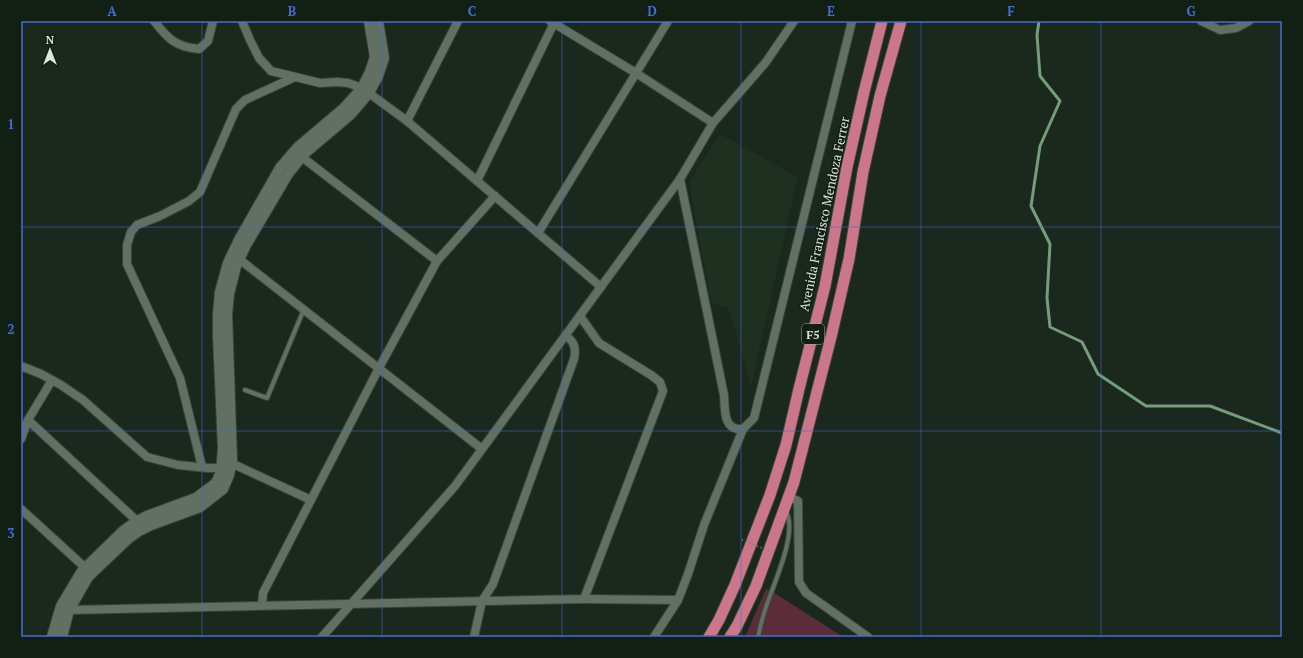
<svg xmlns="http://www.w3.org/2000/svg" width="1303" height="658" font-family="'PT Serif',serif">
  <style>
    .built { fill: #1e3020 }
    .green { fill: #5b2d3a }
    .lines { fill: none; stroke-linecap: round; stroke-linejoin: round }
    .stream { stroke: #749d79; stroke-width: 3 }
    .service-casing { stroke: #39443a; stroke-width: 6 }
    .minor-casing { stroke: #39443a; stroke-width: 10 }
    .tertiary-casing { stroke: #39443a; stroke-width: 12 }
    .trunk-casing { stroke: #39443a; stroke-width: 13 }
    .service { stroke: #617062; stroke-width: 4 }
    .minor { stroke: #617062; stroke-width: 8 }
    .tertiary { stroke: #617062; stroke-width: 10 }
    .trunk { stroke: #cc768c; stroke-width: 11 }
    .path-bridge { stroke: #79847a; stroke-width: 2; stroke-dasharray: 1 3; stroke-linecap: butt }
    .grid { fill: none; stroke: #436cd9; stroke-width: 1; stroke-opacity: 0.55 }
    .labels { text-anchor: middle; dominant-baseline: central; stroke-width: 3; stroke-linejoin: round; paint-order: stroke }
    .shield { fill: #121f13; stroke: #9fa9a0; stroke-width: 1 }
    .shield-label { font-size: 12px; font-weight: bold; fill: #dce4dc }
    .street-label { font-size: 13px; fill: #dce4dc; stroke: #121f13 }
    .neatline { fill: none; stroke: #436cd9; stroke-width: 1.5 }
    .grid-label { font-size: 13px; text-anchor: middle; font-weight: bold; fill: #436cd9 }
  </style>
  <rect width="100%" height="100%" fill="#1b281d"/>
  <path class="built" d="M720,134L798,177L751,386L729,309L711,302L689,182Z"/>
  <path class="green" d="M766,589L773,592L843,637H745Z"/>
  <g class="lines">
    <path class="stream" d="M1039,21L1037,35L1040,76L1060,101L1040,146L1031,206L1050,244L1047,298L1050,327L1082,342L1098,374L1146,406H1210L1282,433"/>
    <g class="service-casing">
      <g id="service">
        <path d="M245,390L267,398L304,309"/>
        <path d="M758,637C760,628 762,619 765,610C772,587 800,530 785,510"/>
      </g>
    </g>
    <g class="minor-casing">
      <g id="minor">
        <path d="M154,21C168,39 176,47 199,49L208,41L213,21"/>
        <path d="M242,21L250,40L259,58L271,71L320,83L337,82L348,83L362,88L407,121L601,287"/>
        <path d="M550,21L636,73L713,123"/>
        <path d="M1201,21L1220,30L1236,28L1249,21"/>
        <path d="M407,121L458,21"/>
        <path d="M298,154L437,261"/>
        <path d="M680,179L724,395C725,410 723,431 743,429L754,418L852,21"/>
        <path d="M477,181L555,21"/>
        <path d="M538,233L668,21"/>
        <path d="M235,258L239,259L482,449"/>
        <path d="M21,366L41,374L61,385L83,400L147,457L178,465L208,468H221L231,463L311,500"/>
        <path d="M28,420L137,521"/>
        <path d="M21,439L28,420L52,380"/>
        <path d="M202,467L180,378L127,264V245L131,232L137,225L160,216L189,201L200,192L236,109L245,100L295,77"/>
        <path d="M789,497L798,501L799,582L806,593L868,637"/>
        <path d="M21,509L90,572"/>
        <path d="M584,599L678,600"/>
        <path d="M262,605L263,593L379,368L437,261L495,196"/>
        <path d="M66,609L69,610L584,599L663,391L660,382L651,375L599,343L580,316"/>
        <path d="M322,637L455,486L680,179L713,123L766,62L794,21"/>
        <path d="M474,637L482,601L493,584L574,359C576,349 575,342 566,336"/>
        <path d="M654,637L678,600L688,574L704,525L743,429"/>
      </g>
    </g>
    <g class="tertiary-casing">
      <g id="tertiary">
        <path d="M52,637L61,606L82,571L123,531L134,523L147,516L196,498L216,483L221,472L223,448L218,336V314L220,292L228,263L239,240L280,168L298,147L344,108L362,88L370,72L375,57L369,21"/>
        <path d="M62,637L69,610L88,577L129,538L139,531L151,525L200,507L223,489L229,475L232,460L227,314L229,294L236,266L246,245L288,174L304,154L350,115L369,93L378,76L384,58L378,21"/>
      </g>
    </g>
    <g class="trunk-casing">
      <g id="trunk">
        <path d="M709,637L719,620L735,585L770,495L786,445L799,389L825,286L847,167L864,92L882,21"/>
        <path d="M730,637L737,626L756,586L794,482L831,337L849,259L863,172L880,96L901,21"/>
      </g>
    </g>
    <use href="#service" class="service"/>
    <use href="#minor" class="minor"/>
    <use href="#tertiary" class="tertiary"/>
    <use href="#trunk" class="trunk"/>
    <path class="path-bridge" d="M742,540L772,552"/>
  </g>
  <path class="grid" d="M202,21V637M382,21V637M562,21V637M741,21V637M921,21V637M1101,21V637M21,227H1282M21,431H1282"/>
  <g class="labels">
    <rect class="shield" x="802" y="324" width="22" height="20" rx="3"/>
    <g class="shield-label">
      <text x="813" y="334">F5</text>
    </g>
    <g class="street-label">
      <text transform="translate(824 214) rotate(-78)">Avenida Francisco Mendoza Ferrer</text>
    </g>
  </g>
  <rect width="1303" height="658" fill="none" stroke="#121f13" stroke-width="44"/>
  <g transform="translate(50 50)" stroke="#121f13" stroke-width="3" paint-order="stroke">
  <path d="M0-3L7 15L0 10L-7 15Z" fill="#dce4dc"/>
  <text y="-6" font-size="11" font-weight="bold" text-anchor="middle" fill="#dce4dc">N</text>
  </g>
  <rect x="22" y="22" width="1259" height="614" class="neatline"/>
  <g class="grid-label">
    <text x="112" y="16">A</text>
    <text x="292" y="16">B</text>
    <text x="472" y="16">C</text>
    <text x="652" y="16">D</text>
    <text x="831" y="16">E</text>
    <text x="1011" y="16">F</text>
    <text x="1191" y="16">G</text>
    <text x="11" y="129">1</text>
    <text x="11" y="334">2</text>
    <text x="11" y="538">3</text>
  </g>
</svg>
